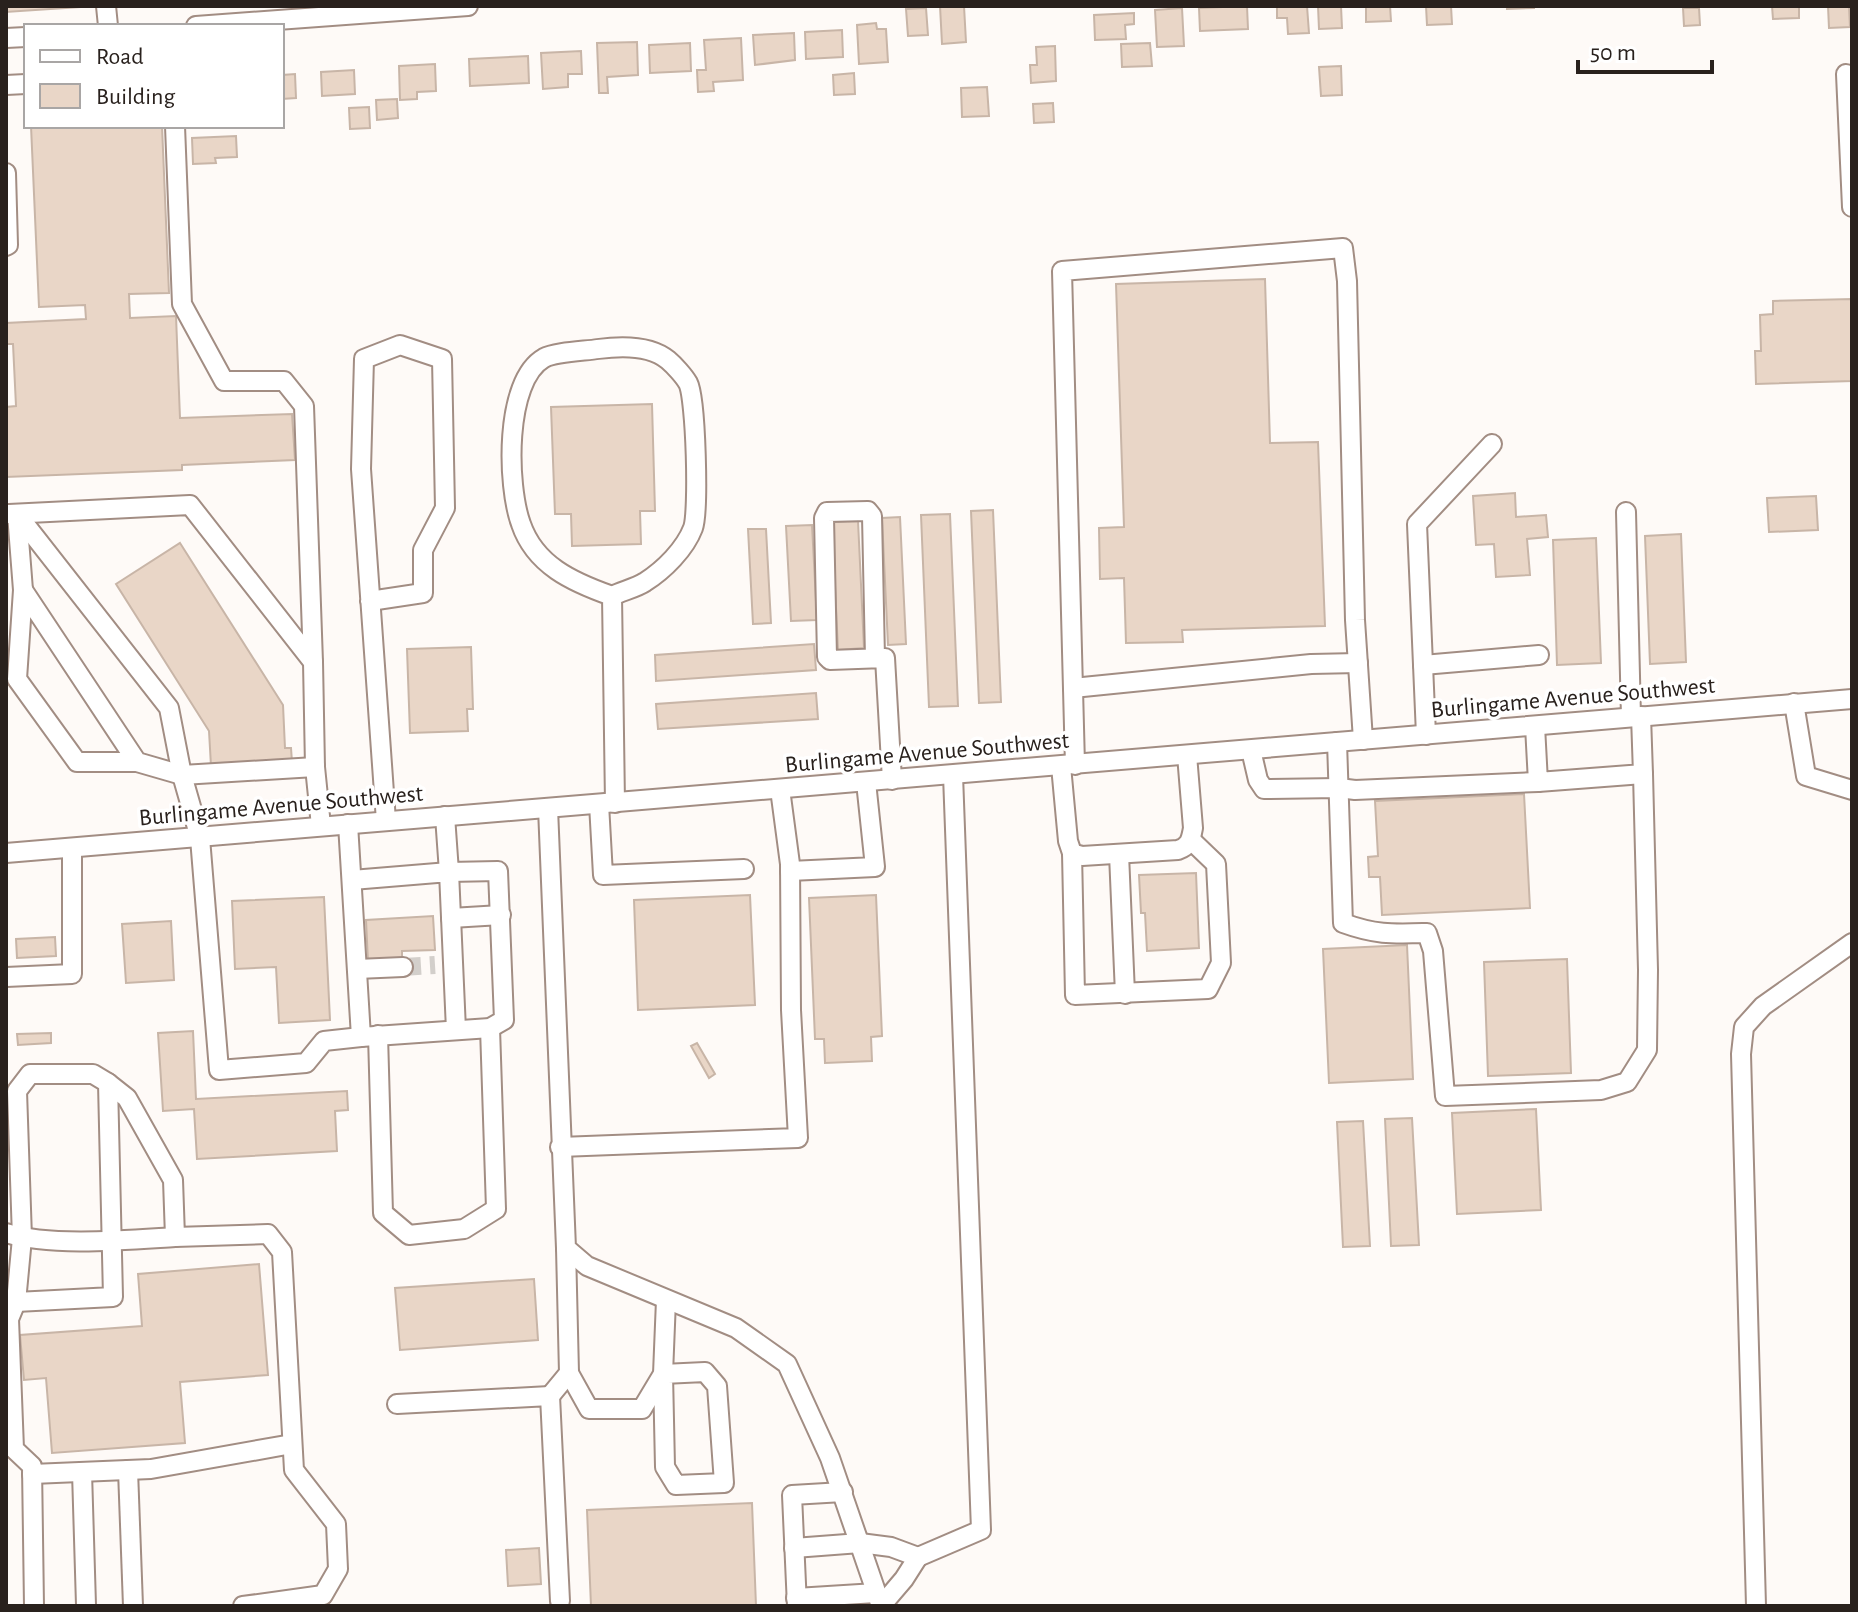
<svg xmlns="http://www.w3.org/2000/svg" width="1858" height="1612" font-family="'Alegreya Sans',sans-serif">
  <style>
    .building { fill: #e9d6c7; stroke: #c8b5a7; stroke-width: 2 }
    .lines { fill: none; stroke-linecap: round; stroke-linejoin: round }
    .minor-tunnel { stroke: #d3cfcb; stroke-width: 18; stroke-dasharray: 18 9; stroke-linecap: butt }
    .minor-casing { stroke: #a28d83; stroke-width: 22 }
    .minor { stroke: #fff; stroke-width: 18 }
    .labels { text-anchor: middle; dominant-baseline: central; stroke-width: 7; stroke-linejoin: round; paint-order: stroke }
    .street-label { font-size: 24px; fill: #29211d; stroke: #fff }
  </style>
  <rect width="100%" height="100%" fill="#fefaf7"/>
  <g class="building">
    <path d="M6,6H80V7L6,12Z"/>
    <path d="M940,6H964L966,42L942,44Z"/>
    <path d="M1247,6L1248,29L1200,31L1199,8Z"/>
    <path d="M1277,6H1307L1309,33L1288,34L1287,18H1277Z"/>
    <path d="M1318,6H1341L1342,28L1319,29Z"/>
    <path d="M1366,6H1390L1391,21L1366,22Z"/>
    <path d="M1426,6H1451L1452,24L1427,25Z"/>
    <path d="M1507,6H1534V8L1507,9Z"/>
    <path d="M1772,6H1799V18L1773,19Z"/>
    <path d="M1828,6H1849L1850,27L1829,28Z"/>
    <path d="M926,8L928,35L908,36L906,9Z"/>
    <path d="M1182,8L1184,46L1157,47L1155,10Z"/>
    <path d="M1683,8H1699L1700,25L1684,26Z"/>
    <path d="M1134,13V24L1125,25L1126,39L1095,40L1094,15Z"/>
    <path d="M876,23L877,29H886L888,62L859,64L857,25Z"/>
    <path d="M842,30L843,57L806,59L805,32Z"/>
    <path d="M794,33L795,60L755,65L753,35Z"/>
    <path d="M741,38L743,80L713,82L714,91L698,92L697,70H706L704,40Z"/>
    <path d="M637,42L638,75L607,77L608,93H599L597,43Z"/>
    <path d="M690,43L691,71L650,73L649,45Z"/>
    <path d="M1150,43L1152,66L1122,67L1121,44Z"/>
    <path d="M1055,46L1056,81L1031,83L1030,65H1037L1036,47Z"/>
    <path d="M581,51L582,74H568V87L543,89L541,53Z"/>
    <path d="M528,56L529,83L470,86L469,59Z"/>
    <path d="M435,64L436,91L417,92V99L400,100L399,66Z"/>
    <path d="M1341,66L1342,95L1321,96L1319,67Z"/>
    <path d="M354,70L355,94L322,96L321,72Z"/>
    <path d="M854,73L855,94L834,95L833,75Z"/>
    <path d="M295,74L296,98L282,99V75Z"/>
    <path d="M987,87L989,116L962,117L961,88Z"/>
    <path d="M397,99L398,118L377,120L376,100Z"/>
    <path d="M1053,103L1054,122L1034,123L1033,104Z"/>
    <path d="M369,107L370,128L350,129L349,108Z"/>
    <path d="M31,126H162L169,293L129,294L130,318L176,316L180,418L292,414L295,460L182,465V470L6,477V407L16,406L13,344H6V323L86,319L85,305L39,307Z"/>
    <path d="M236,136L237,157L215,158L216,163L193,164L192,138Z"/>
    <path d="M1265,279L1270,443L1318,442L1325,626L1182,630L1183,642L1126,643L1124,578L1100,579L1099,528L1124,527L1116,284Z"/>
    <path d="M1852,299V381L1756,384L1755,351H1761L1760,315L1773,314V301Z"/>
    <path d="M652,404L655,511H640L641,544L572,546L571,514H555L551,407Z"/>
    <path d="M1515,493L1516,517L1546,515L1548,537L1527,539L1530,575L1496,577L1494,544L1476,545L1473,496Z"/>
    <path d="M1816,496L1818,530L1769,532L1767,498Z"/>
    <path d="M993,510L1001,702L979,703L971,511Z"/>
    <path d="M950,514L958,706L929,707L921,515Z"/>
    <path d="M900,517L906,644L888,645L882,518Z"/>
    <path d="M858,521L864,648L838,650L832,522Z"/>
    <path d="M812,525L817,620L791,621L786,526Z"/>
    <path d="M748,529H766L771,623L753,624Z"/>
    <path d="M1681,534L1686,662L1650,664L1645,536Z"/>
    <path d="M1596,538L1601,663L1557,665L1553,540Z"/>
    <path d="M180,543L283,705L285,748H291L292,762L211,766L209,731L116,584Z"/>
    <path d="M814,644L816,670L656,681L655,655Z"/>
    <path d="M471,647L473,709H467L468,731L410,733L407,649Z"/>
    <path d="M816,693L818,719L658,729L656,704Z"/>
    <path d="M1524,794L1530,908L1382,915L1380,877H1369L1368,857L1378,856L1375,801Z"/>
    <path d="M1196,873L1199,948L1147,951L1145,913H1141L1139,875Z"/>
    <path d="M750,895L755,1005L638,1010L634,900Z"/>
    <path d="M876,895L882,1036L871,1037L872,1061L825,1063L824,1039H815L809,898Z"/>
    <path d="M324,897L330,1020L279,1023L276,967L235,969L232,901Z"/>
    <path d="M433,916L435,950L402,951V960L368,962L366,920Z"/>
    <path d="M171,921L174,980L126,983L122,924Z"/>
    <path d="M55,937L56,956L17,958L16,939Z"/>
    <path d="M1407,945L1413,1079L1329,1083L1323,949Z"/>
    <path d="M1567,959L1571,1073L1488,1076L1484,962Z"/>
    <path d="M193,1031L196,1099L347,1091L348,1110L335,1111L337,1151L197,1159L194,1109L163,1111L158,1033Z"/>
    <path d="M51,1033V1043L18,1045L17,1034Z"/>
    <path d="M697,1043L715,1074L709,1078L691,1046Z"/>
    <path d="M1536,1109L1541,1210L1457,1214L1452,1113Z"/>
    <path d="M1412,1118L1419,1245L1391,1246L1385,1119Z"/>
    <path d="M1363,1121L1370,1246L1343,1247L1337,1122Z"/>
    <path d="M259,1264L268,1375L180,1382L185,1443L52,1453L46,1378L24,1380L20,1335L142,1326L138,1274Z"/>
    <path d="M534,1279L538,1340L400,1350L395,1288Z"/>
    <path d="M752,1503L756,1606H591L587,1510Z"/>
    <path d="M539,1548L541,1584L508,1586L506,1550Z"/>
  </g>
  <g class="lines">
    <path class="minor-tunnel" d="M403,967L435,965"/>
    <g class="minor-casing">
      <g id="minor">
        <path d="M106,6L108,26"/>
        <path d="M196,26L468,6"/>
        <path d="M6,38L26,37"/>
        <path d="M1846,74L1852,207"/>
        <path d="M6,85L26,84"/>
        <path d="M175,126L182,304L224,381H284L304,406L313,662"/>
        <path d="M6,173L8,245L6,246"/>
        <path d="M1626,512L1631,717"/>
        <path d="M9,514L190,505L313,662L315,767L321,826"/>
        <path d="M17,514L169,708L182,775L200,838L219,1070L306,1063L324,1041L361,1037"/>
        <path d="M17,514L23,590"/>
        <path d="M612,596C572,582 535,565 521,524C507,486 504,381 544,358C555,352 585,351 598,349C620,346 650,345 668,360C674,365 684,376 688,383C696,398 699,512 693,528C685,549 664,570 645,582C636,588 622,591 612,596L615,803"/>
        <path d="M370,601L423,593V550L445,508L442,359L400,345L364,359L361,469L386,821"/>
        <path d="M875,658L872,516L868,511L827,512L824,518L827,657L830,660L885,658L892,780"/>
        <path d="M1423,665L1539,655"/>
        <path d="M1073,688L1311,664L1358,663"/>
        <path d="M1794,703L1806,776L1852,790"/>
        <path d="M1535,726L1538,782L1643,774L1641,716"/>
        <path d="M1426,735L1417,524L1492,444"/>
        <path d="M1337,742L1343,923C1376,935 1392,934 1427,933L1433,951L1445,1096L1601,1090L1627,1082L1647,1050L1648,970L1643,774"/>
        <path d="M1251,750L1258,780L1264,789L1339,788L1355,790L1538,782"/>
        <path d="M137,762H77L17,679L23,590L137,762L182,775L315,767"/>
        <path d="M1075,765L1062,271L1343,248L1347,281L1355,620L1363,740"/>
        <path d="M1061,766L1068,841L1072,853L1082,856L1178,850C1190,846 1191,839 1193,828L1187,755"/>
        <path d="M599,804L603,875L744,869"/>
        <path d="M548,808L566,1248L587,1266L736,1328L787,1364L830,1458L881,1606"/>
        <path d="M348,824L361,1037L490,1028L504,1020L498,871L449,872L445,816"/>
        <path d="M6,853L1852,699"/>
        <path d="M1072,853L1075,995L1208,989L1221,963L1216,864L1191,840"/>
        <path d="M1119,854L1125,994"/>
        <path d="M790,871L875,867L866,782"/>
        <path d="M352,880L449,872L456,1030"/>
        <path d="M451,918L501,915"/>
        <path d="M357,969L403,967"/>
        <path d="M6,977L72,974V848"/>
        <path d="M378,1035L383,1213L409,1235L464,1229L496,1209L490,1028"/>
        <path d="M30,1074H93L108,1083L113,1297L16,1302L22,1238L17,1091Z"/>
        <path d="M108,1083L127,1098L173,1180L175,1237L268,1234L282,1252L294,1470L336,1524L338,1569L323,1595L243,1606"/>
        <path d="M560,1147L798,1138L791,1010L790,864L780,789"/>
        <path d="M6,1233C51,1247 127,1240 175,1237"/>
        <path d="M16,1302L9,1319L14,1449L32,1466L34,1606"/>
        <path d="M705,1372L717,1386L724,1483L676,1485L665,1467L663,1374Z"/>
        <path d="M569,1373L589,1409H642L663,1374L666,1300"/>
        <path d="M550,1396L569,1373L566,1248"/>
        <path d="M397,1404L550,1396L560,1601"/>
        <path d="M128,1470L133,1606"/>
        <path d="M82,1472L86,1605"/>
        <path d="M32,1474L151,1469L292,1444"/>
        <path d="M794,1548L860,1543L891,1547L918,1557L981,1530L953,775"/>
        <path d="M796,1598L876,1593"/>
        <path d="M797,1606L792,1495L843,1492"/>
        <path d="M881,1606L904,1579L918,1557"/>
        <path d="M1756,1606L1741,1054L1744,1027L1763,1006L1852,943"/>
      </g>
    </g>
    <use href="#minor" class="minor"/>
  </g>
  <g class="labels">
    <g class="street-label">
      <text transform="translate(1573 698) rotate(-5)">Burlingame Avenue Southwest</text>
      <text transform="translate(927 753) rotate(-5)">Burlingame Avenue Southwest</text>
      <text transform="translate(281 806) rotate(-5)">Burlingame Avenue Southwest</text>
    </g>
  </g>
  <rect width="1858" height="1612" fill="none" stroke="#29211d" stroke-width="16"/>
  <rect x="24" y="24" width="260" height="104" fill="#ffffff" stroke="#a9a6a5" stroke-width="2"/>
  <rect x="40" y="50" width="40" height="12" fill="#ffffff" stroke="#a9a6a5" stroke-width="2"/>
  <text x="96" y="64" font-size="24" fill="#29211d">Road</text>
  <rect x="40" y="84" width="40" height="24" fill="#e9d6c7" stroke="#a9a6a5" stroke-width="2"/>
  <text x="96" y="104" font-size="24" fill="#29211d">Building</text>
  <path d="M1578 60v12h134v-12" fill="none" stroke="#29211d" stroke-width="4"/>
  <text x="1590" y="60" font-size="24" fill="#29211d" stroke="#ffffff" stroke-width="6" paint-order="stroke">50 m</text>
</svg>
